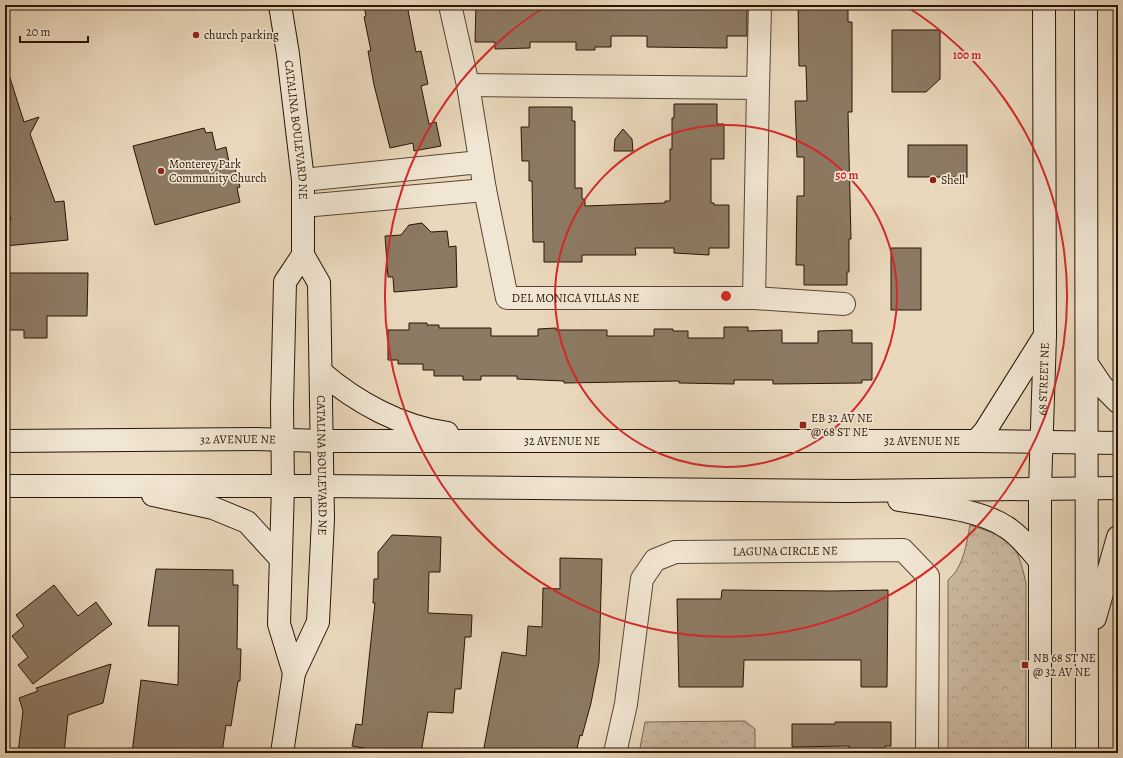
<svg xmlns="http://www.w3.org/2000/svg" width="1123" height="758" font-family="Alegreya,serif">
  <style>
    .park { fill: url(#park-crowns); stroke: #786650 }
    .building { fill: #8d7a64; stroke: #281504 }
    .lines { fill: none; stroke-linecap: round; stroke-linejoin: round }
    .street-casing { stroke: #584632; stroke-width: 24 }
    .secondary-casing { stroke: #281504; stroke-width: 24 }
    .street { stroke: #f1e6d3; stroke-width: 22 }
    .secondary { stroke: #f1e6d3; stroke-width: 22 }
    .ring { fill: none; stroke: #d62828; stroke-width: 2 }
    .poi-dot { fill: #8f2418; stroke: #f1e6d3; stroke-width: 1.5 }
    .labels { text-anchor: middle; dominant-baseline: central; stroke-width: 3.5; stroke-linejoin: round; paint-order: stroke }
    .poi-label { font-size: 12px; fill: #281504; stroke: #f1e6d3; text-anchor: start }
    .street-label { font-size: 12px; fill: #281504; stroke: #f1e6d3 }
    .centre { fill: #d62828; stroke: #f1e6d3; stroke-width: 2 }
    .ring-label { font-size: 12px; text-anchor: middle; font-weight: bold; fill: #d62828; stroke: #f1e6d3; stroke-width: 3.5; stroke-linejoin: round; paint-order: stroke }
  </style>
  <defs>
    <pattern id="park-crowns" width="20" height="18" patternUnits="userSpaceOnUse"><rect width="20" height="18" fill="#c9b79d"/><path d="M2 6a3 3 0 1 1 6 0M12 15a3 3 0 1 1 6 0" fill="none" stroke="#ad9c86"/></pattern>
  </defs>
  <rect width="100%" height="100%" fill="#ead8bc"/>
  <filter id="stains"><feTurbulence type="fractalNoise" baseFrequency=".005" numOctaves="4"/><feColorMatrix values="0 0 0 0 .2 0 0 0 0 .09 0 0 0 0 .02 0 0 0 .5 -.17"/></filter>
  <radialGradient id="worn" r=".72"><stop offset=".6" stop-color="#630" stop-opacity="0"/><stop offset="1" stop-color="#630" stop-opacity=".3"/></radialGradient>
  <g class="park">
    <path d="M970,525C1012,539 1016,539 1026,583V753H948V580C964,566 966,545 970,525Z"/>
    <path d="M745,721L755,729V753H639L645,722Z"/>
  </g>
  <g class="building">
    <path d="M364,5H407L416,52L421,51L428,84L421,86L429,124L436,122L441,146L414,151L413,143L390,148L374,85L368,51H371L364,17L366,16Z"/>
    <path d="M476,5H747V36H727V48L647,47V36H611V47H595V50H576V42H530V48L495,49V42H475Z"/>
    <path d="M798,5H848V22H852V112H848L851,239H849V272H847V285H804V265H796L797,196H804V157H797L795,101H807L806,66H799Z"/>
    <path d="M892,30H940V79L926,92H892Z"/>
    <path d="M5,75H9L24,122L39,117L30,134L55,202L64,201L68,240L5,246V221L11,220L5,201Z"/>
    <path d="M674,104H717V124H724V159H711V203H714V205H729V248H709V255L674,253V248H635L636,255H582V262H544V242H533L532,181H529V161H522L521,127H529V107H572V121H575V188H582V199H585V206L665,203V201H670V149H672V118H674Z"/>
    <path d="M204,128L206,133L212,132L216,150L226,147L229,162L233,161L240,187L237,188L240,202L155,225L133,146Z"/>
    <path d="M623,129L632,139L633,151H614L615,139Z"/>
    <rect x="908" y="145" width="59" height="32"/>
    <path d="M422,223L431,232L447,231L449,247L456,246L457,287L394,292L393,277H388L385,236L401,235L409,225Z"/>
    <rect x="891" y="248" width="30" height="62"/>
    <path d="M9,273H88L87,316H47V338H24V330H9Z"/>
    <path d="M409,323H427V325H439V328H491V336H538V329L556,328V330H607V336H654V329H673V331H688V338H724V327H748V331L782,330V343H818V331L852,330V343H872V380H862V383L773,384V380H734V384L679,383V381L564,383V381L517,379V376H481V380H463V376H434V370H423V364H398V360H388V330H409Z"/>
    <path d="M392,535L441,537L440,572H429L428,613L472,615L471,637H465L461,689H455L453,713L428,712L421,753H363L364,748L352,746L356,724L362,725L375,603H373L374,579H378V552Z"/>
    <path d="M560,558L602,559L599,662L591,703L582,736L580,735L576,753H483L502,652L526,656L528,626L542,627L543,588L560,589Z"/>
    <path d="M156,569L233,570V585H238L237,649H241L240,681H238L231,726L226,725L222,753H132L141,680L178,685L179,626H148Z"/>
    <path d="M54,585L78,616L96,602L112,624L33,684L18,665L28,657L12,636L24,626L16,615Z"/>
    <path d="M722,590L832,591L888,590L887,687H861V660H744L743,687H679L677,599H721Z"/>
    <path d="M111,664L103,703L68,715L64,753H18L23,711L19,698L38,691L36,688Z"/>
    <path d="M835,722H891V746H885V753H849V746L792,747V724H835Z"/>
  </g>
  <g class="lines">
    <g class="street-casing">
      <g id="street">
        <path id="s1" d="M450,5L468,85L485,190L507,298H754L844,304"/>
        <path d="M468,85L758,88L760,6"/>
        <path d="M303,180L480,162"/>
        <path d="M303,206L485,190"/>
        <path d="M754,298L758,88"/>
        <path id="s2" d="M615,753L626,704L642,579L655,560L675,552L903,550L928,576L927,753"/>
      </g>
    </g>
    <g class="secondary-casing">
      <g id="secondary">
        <path id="s3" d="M280,5L288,54L303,180V255L319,283L323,519L318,622L294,673L282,753"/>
        <path d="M1086,5L1087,753"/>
        <path d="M1087,364L1102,386L1118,402"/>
        <path d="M321,372C356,402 401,427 447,433"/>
        <path id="s4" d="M5,441L256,439L322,441H976L1118,443"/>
        <path d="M976,441L985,431L1044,337"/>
        <path d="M5,486H322L849,491L1118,488"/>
        <path d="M153,495L213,508L247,522L280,558"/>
        <path d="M899,500C931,505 979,509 1006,527C1019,535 1030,549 1040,561"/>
        <path d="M1095,618L1118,537"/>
        <path d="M294,673L279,624L283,486L282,406L285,282L303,255"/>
        <path id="s5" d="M1040,753V488L1045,336L1044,5"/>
      </g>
    </g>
    <use href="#street" class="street"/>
    <use href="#secondary" class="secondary"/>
  </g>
  <g class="ring">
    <circle cx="726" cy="296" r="171"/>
    <path d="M904 5A341 341 0 1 1 548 5"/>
  </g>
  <g class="poi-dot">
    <circle cx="196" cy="35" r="4"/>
    <circle cx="161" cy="171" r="4"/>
    <circle cx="933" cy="180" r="4"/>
    <rect x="799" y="421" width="8" height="8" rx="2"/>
    <rect x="1021" y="661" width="8" height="8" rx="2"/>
  </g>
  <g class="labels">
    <g class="poi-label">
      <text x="204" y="35">church parking</text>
      <text x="169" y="164">Monterey Park<tspan x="169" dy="14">Community Church</tspan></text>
      <text x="941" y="180">Shell</text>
      <text x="811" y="418">EB 32 AV NE<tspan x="811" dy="14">@ 68 ST NE</tspan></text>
      <text x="1033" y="658">NB 68 ST NE<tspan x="1033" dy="14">@ 32 AV NE</tspan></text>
    </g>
    <g class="street-label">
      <text stroke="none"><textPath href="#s3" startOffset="126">CATALINA BOULEVARD NE</textPath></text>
      <text stroke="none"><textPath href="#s1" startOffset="367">DEL MONICA VILLAS NE</textPath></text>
      <text stroke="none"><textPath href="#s5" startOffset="374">68 STREET NE</textPath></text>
      <text stroke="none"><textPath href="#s4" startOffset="233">32 AVENUE NE</textPath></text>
      <text stroke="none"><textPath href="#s4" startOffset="557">32 AVENUE NE</textPath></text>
      <text stroke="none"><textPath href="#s4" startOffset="917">32 AVENUE NE</textPath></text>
      <text stroke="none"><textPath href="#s3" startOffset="466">CATALINA BOULEVARD NE</textPath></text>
      <text stroke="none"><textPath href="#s2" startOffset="331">LAGUNA CIRCLE NE</textPath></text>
    </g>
  </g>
  <circle cx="726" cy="296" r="6" class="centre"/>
  <g class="ring-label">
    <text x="967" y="59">100 m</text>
    <text x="847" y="179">50 m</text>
  </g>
  <rect width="1123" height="758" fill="none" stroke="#ead8bc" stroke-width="20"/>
  <rect x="6" y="6" width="1111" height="746" fill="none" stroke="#281504" stroke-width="2"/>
  <rect x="10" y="10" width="1103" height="738" fill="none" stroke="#281504"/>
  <path d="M20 36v6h68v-6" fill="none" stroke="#281504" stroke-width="2"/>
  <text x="26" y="36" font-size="12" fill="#281504" stroke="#f1e6d3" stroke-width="3" paint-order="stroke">20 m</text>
  <rect width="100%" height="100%" filter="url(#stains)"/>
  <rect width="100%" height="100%" fill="url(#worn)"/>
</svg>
